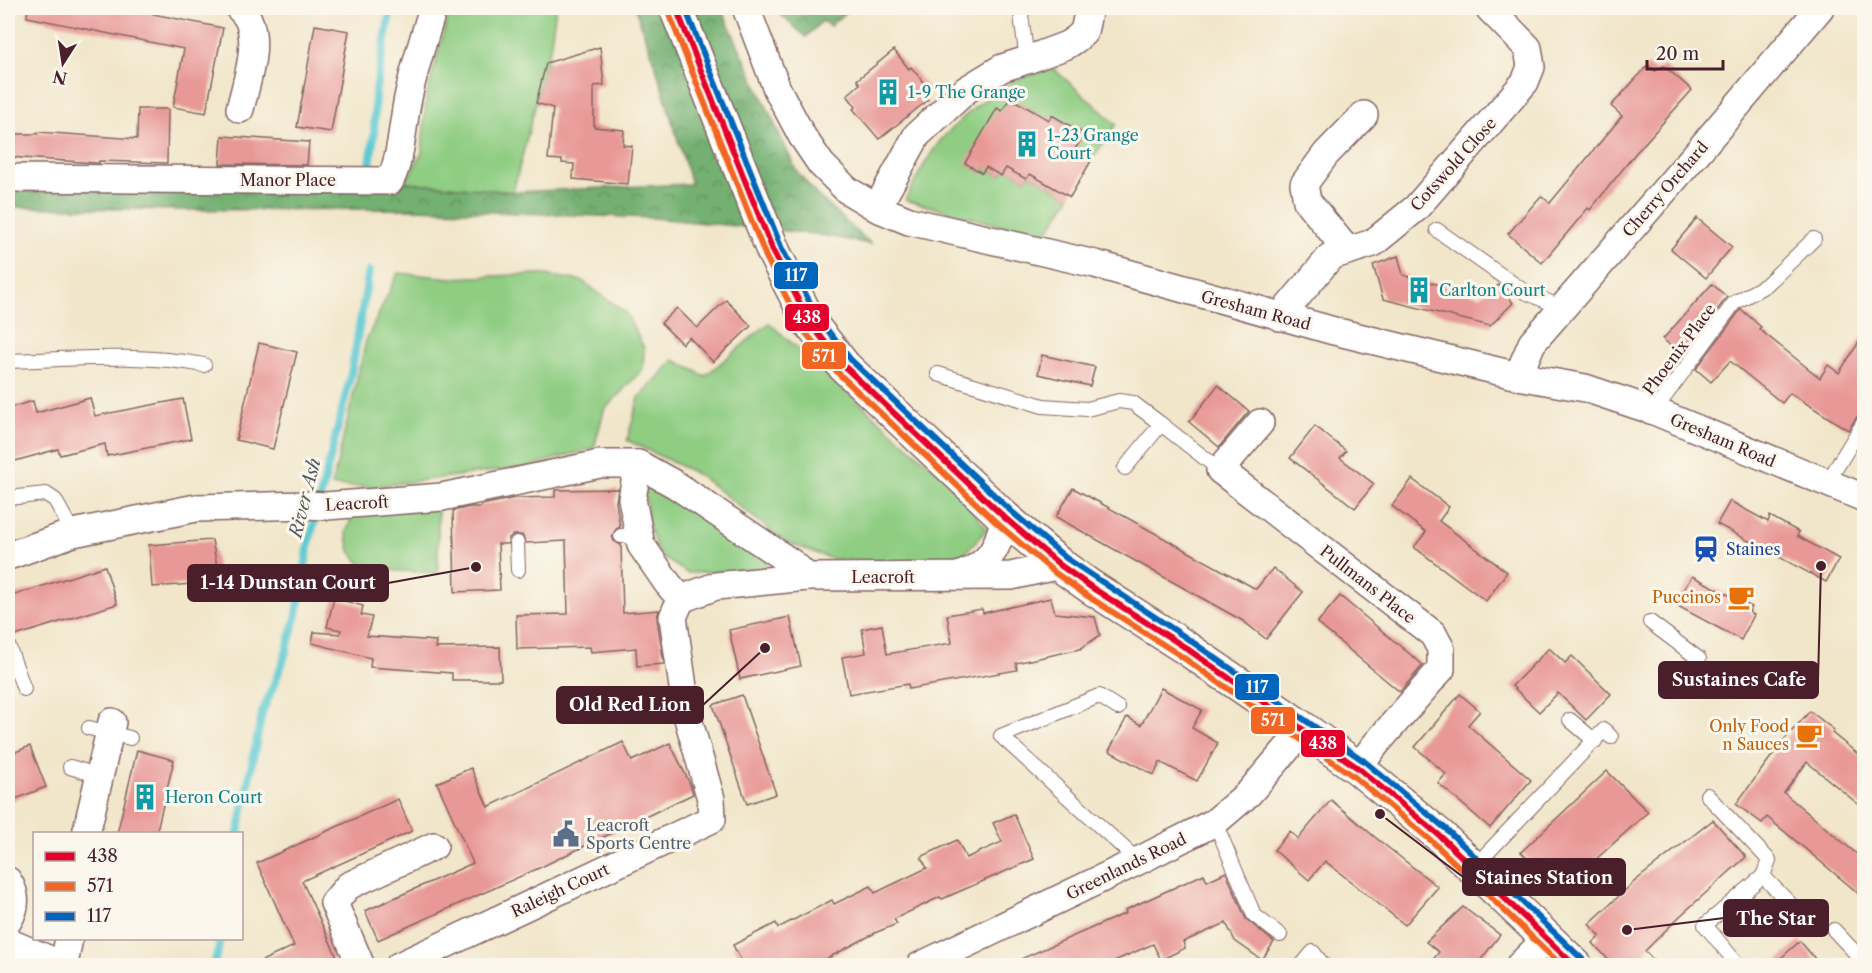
<svg xmlns="http://www.w3.org/2000/svg" width="1872" height="973" font-family="'Libre Caslon Text',serif">
  <style>
    .green { fill: #8fcd83; stroke: #6c7657; stroke-width: 1.5 }
    .forest { fill: url(#forest-crowns); stroke: #5e684e; stroke-width: 1.5 }
    .lines { fill: none; stroke-linecap: round; stroke-linejoin: round }
    .stream { stroke: #5cc9d2; stroke-width: 8 }
    .building { fill: #e89896 }
    .service-casing { stroke: #846563; stroke-width: 16 }
    .minor-casing { stroke: #846563; stroke-width: 30 }
    .tertiary-casing { stroke: #846563; stroke-width: 36 }
    .service { stroke: #fff; stroke-width: 14 }
    .minor { stroke: #fff; stroke-width: 27 }
    .tertiary { stroke: #fff; stroke-width: 33 }
    .bus-1-casing { stroke: #fbf7ec; stroke-width: 10 }
    .bus-2-casing { stroke: #fbf7ec; stroke-width: 10 }
    .bus-3-casing { stroke: #fbf7ec; stroke-width: 10 }
    .bus-1 { stroke: #e4002b; stroke-width: 6 }
    .bus-2 { stroke: #f26522; stroke-width: 6 }
    .bus-3 { stroke: #0065bd; stroke-width: 6 }
    .labels { text-anchor: middle; dominant-baseline: central; stroke-width: 6; stroke-linejoin: round; paint-order: stroke }
    .culture-label { font-size: 16px; fill: #0d838f; stroke: #fbf7ec; text-anchor: start }
    .street-label { font-size: 16px; fill: #4a1f2b; stroke: #fbf7ec }
    .transit-label { font-size: 16px; fill: #164399; stroke: #fbf7ec; text-anchor: start }
    .food-label { font-size: 16px; fill: #c56008; stroke: #fbf7ec; text-anchor: end }
    .service-label { font-size: 16px; fill: #4e5e75; stroke: #fbf7ec; text-anchor: start }
    .water-label { font-size: 18px; font-style: italic; fill: #505a65; stroke: #fbf7ec }
    .leader { fill: none; stroke: #4a1f2b; stroke-width: 2 }
    .callout-dot { fill: #4a1f2b; stroke: #fbf7ec; stroke-width: 2 }
    .callout { fill: #4a1f2b; stroke: #4a1f2b; stroke-width: 2 }
    .callout-label { font-size: 18px; text-anchor: middle; font-weight: bold; fill: #fff }
    .line-badge { stroke: #fbf7ec; stroke-width: 2 }
    .badge-label { font-size: 16px; text-anchor: middle; font-weight: bold; fill: #fff }
  </style>
  <defs>
    <pattern id="forest-crowns" width="20" height="18" patternUnits="userSpaceOnUse" patternTransform="scale(1.5)"><rect width="20" height="18" fill="#73b071"/><path d="M2 6a3 3 0 1 1 6 0M12 15a3 3 0 1 1 6 0" fill="none" stroke="#608f5d"/></pattern>
  </defs>
  <rect width="100%" height="100%" fill="#fbf7ec"/>
  <filter id="ink" filterUnits="userSpaceOnUse"><feTurbulence type="fractalNoise" baseFrequency=".0167" numOctaves="2"/><feDisplacementMap in="SourceGraphic" scale="12" xChannelSelector="R" yChannelSelector="G"/><feConvolveMatrix kernelMatrix="1 2 1 2 8 2 1 2 1" color-interpolation-filters="sRGB"/></filter>
  <filter id="wash" filterUnits="userSpaceOnUse"><feTurbulence type="fractalNoise" baseFrequency=".008" numOctaves="4" result="noise"/><feDisplacementMap in="SourceGraphic" scale="24" xChannelSelector="R" yChannelSelector="G"/><feGaussianBlur stdDeviation="1.35" result="paint"/><feColorMatrix in="noise" values="0 0 0 0 0 0 0 0 0 0 0 0 0 0 0 0 0 1.4 0 .05"/><feComposite in="paint" operator="in"/></filter>
  <g filter="url(#wash)">
    <rect width="100%" height="100%" fill="#f1e6ca"/>
    <g class="green">
      <path d="M448,8H556L550,48L513,192L405,182L422,153L426,98L447,20Z"/>
      <path d="M1054,69L1116,124L1091,161L1074,151L1084,134L1052,115L1049,120L1010,98L988,137L966,163L982,173L986,167L1001,176L1006,168L1026,179L1030,174L1070,197L1044,237L905,200C916,180 926,158 941,140C970,108 1010,75 1054,69Z"/>
      <path d="M398,273L451,278L539,274L582,281L625,312L644,348L643,369L604,410L594,448L527,467L370,487L332,486L366,341Z"/>
      <path d="M769,323L948,481L987,529L964,554L909,563L832,559L786,542L699,475L627,440L639,398L674,360L705,376Z"/>
      <path d="M644,482L684,499L765,555L767,569L687,573L659,555L649,526Z"/>
      <path d="M438,509V573L365,569L350,551L346,532L351,519L362,511Z"/>
    </g>
    <g class="forest">
      <path d="M635,8H721L796,170L815,193L871,244L815,234L654,218L414,209L183,210L8,207V190H361L405,182L513,192L691,184L656,67Z"/>
      <path d="M784,8H850L830,26L822,21L806,37L779,13Z"/>
    </g>
    <g class="lines">
      <g class="stream">
        <path d="M369,173L374,135L375,94L391,8"/>
        <path d="M238,834L262,713L283,662L297,614L309,543L351,374L369,271"/>
        <path d="M213,966L218,951L220,938"/>
      </g>
    </g>
    <g id="blocks">
      <g class="building">
        <path d="M28,8H154L153,14L223,28L206,113L173,107L184,49L27,17Z"/>
        <path d="M315,25L349,31L331,132L297,127Z"/>
        <path d="M600,47L604,85L594,86V127L624,130L623,145L632,146L628,184L573,179L574,164L562,163V160L548,159L553,108L536,103L546,63Z"/>
        <path d="M894,50L909,69L911,67L930,90L923,95L928,100L879,139L853,109L856,107L847,95L860,84L857,80Z"/>
        <path d="M1648,65L1655,71L1664,66L1692,90L1635,154L1590,210L1588,208L1542,263L1508,234L1541,196L1550,203L1622,116L1611,106Z"/>
        <path d="M1010,98L1049,120L1052,115L1084,134L1074,151L1091,161L1070,197L1030,174L1026,179L1006,168L1001,176L986,167L982,173L965,163L997,108L1002,111Z"/>
        <path d="M138,109H168L167,163L99,161V163H96L8,157V134H38V132L137,139Z"/>
        <path d="M222,136L309,142L307,165L220,164Z"/>
        <path d="M1697,218L1732,247L1706,278L1671,249Z"/>
        <path d="M1398,256L1403,275L1480,296L1499,285L1513,303L1490,326L1383,299L1373,265Z"/>
        <path d="M1712,284L1727,297L1683,357L1663,339Z"/>
        <path d="M726,300L751,326L713,362L689,337L682,344L661,323L677,308L697,328Z"/>
        <path d="M1741,309L1761,327L1759,329L1820,378L1828,365L1839,373L1864,334V412L1857,417L1848,430L1790,393L1782,403L1730,361L1711,382L1696,369Z"/>
        <path d="M259,343L297,352L273,449L236,440Z"/>
        <path d="M1042,355L1095,367L1090,386L1038,374Z"/>
        <path d="M1218,385L1249,411L1219,447L1189,422Z"/>
        <path d="M90,398L95,416L183,399L191,439L107,456L105,444L60,455L58,449L8,463V408L33,401L36,413Z"/>
        <path d="M1315,426L1346,451L1340,458L1374,484L1355,508L1290,458Z"/>
        <path d="M1412,479L1449,507L1439,521L1507,572L1486,601L1414,547L1426,532L1392,506Z"/>
        <path d="M1073,488L1256,589L1273,568L1303,592L1266,639L1243,621L1056,517Z"/>
        <path d="M618,489L616,502L620,527L616,529L612,536L614,541L621,545L623,613L659,610L657,619L664,664L637,666L636,648L591,652L590,647L517,649L516,615L568,614L566,541L526,543L522,535H513L509,538L508,544H498L500,590L455,592L453,511L469,507H481V505L515,498L555,497V490Z"/>
        <path d="M1730,501L1768,522L1770,516L1799,532L1797,536L1839,559L1826,582L1717,524Z"/>
        <path d="M212,540L220,582L152,587L149,545Z"/>
        <path d="M105,566L117,604L12,637L8,623V597Z"/>
        <path d="M1692,576L1752,607L1749,612L1754,615L1741,640L1674,604Z"/>
        <path d="M1340,596L1423,665L1400,692L1317,623Z"/>
        <path d="M334,598L363,606L361,615L372,617L367,636L436,641L435,648L500,647L501,680H452V673L370,667L371,658L312,643L314,632L340,634L341,630L327,627Z"/>
        <path d="M1051,598L1055,613L1095,617L1100,635L1080,649L1016,663L1017,670L909,689L908,684L849,694L842,657L866,653L862,629L882,625L887,654L952,643L947,615L982,609L983,613Z"/>
        <path d="M790,617L801,666L740,679L729,630Z"/>
        <path d="M1549,648L1565,663L1572,656L1611,694L1586,720L1558,693L1539,712L1512,686Z"/>
        <path d="M1161,688L1202,710L1192,728L1218,743L1197,781L1160,762L1154,775L1109,751L1127,717L1141,725Z"/>
        <path d="M1460,694L1480,711L1468,725L1531,780L1490,828L1438,783L1446,774L1415,747Z"/>
        <path d="M742,695L776,794L747,804L713,705Z"/>
        <path d="M1810,711L1834,730L1832,733L1864,759V809L1807,762L1784,793L1864,860V898L1767,817L1762,823L1736,804L1783,741Z"/>
        <path d="M623,742L632,761L670,743L690,784L693,794L539,868L378,940L365,911L473,863L437,783L471,768L488,807Z"/>
        <path d="M30,746L46,787L8,802V755Z"/>
        <path d="M137,750L174,760L156,834H117Z"/>
        <path d="M1607,771L1648,812L1560,892L1521,852Z"/>
        <path d="M398,799L412,831L302,881L337,957L317,966H251L294,946L257,863Z"/>
        <path d="M1331,800L1376,838L1438,887L1405,925L1325,861L1309,880L1274,850L1290,831L1298,839Z"/>
        <path d="M1014,814L1034,859L942,899L940,897L894,919L897,924L877,932L813,966H744L733,945L776,923L778,928L832,900L834,904L871,886L875,893L927,868L921,857L957,840L966,858L1002,842L993,823Z"/>
        <path d="M1713,820L1746,857L1680,916L1645,951L1659,966H1614L1593,943L1600,936L1589,924L1635,881Z"/>
        <path d="M1226,872L1246,919L1274,942L1262,960L1235,941L1226,923L1183,942L1185,948L1161,960L1153,944L1103,966H1005L1126,913L1125,910L1204,874L1207,881Z"/>
        <path d="M1463,907L1500,935L1476,966H1428L1439,952L1426,942Z"/>
        <path d="M1800,941L1821,966H1772Z"/>
      </g>
    </g>
  </g>
  <g filter="url(#ink)">
    <use href="#blocks" fill-opacity="0" stroke="#846563" stroke-width="1.5"/>
    <g class="lines">
      <g class="service-casing">
        <g id="service">
          <path d="M1024,8L1021,15L1027,60"/>
          <path d="M1437,230L1525,292L1563,308"/>
          <path d="M8,361C73,359 140,353 204,365"/>
          <path d="M938,374L1043,406L1087,409L1119,401L1133,403L1161,424"/>
          <path d="M1654,411L1734,303L1766,285L1814,239"/>
          <path d="M1125,468L1161,424L1220,470"/>
          <path d="M1827,483L1864,422"/>
          <path d="M8,498L46,494L55,500L73,533"/>
          <path d="M621,536L640,535"/>
          <path d="M517,543L518,570"/>
          <path d="M1650,622L1699,659"/>
          <path d="M8,645L24,689"/>
          <path d="M1118,708L1099,696L1001,736L1138,861"/>
          <path d="M1570,720L1595,741"/>
          <path d="M89,728L130,738"/>
          <path d="M70,767L100,776"/>
          <path d="M1707,795L1769,860L1763,876L1798,912"/>
          <path d="M1215,822L1254,915L1280,935"/>
          <path d="M1474,867L1604,730L1611,737"/>
          <path d="M1834,930L1864,962"/>
          <path d="M1738,965L1705,925L1763,876"/>
          <path d="M1301,966L1313,952L1324,966"/>
        </g>
      </g>
      <g class="minor-casing">
        <g id="minor">
          <path d="M239,8C242,11 246,15 248,19C260,44 246,84 240,109"/>
          <path d="M746,8L777,89L802,136L821,164L847,190L877,208L909,221L1095,264L1334,331L1518,376L1585,388L1654,411L1864,498"/>
          <path d="M8,178L390,181C402,156 402,126 408,98C414,68 424,38 433,8"/>
          <path d="M877,208L917,135L966,90L1002,68L1027,60L1067,45L1076,39L1084,32L1089,8"/>
          <path d="M1347,250L1307,201L1304,184L1326,154L1364,115"/>
          <path d="M1280,317L1331,256L1373,243L1416,208L1525,82L1531,67L1528,48L1489,8"/>
          <path d="M1518,376L1532,343L1696,154L1820,8"/>
          <path d="M1260,423L1220,470L1433,634L1441,649V669L1376,744L1358,768"/>
          <path d="M638,464L632,499L641,545L668,584L681,599L716,586L807,577"/>
          <path d="M8,556L73,533L196,508L307,505L326,506L442,497L600,464H638L676,485L793,564L807,577L1011,576L1060,565"/>
          <path d="M959,576C992,562 996,551 1005,518"/>
          <path d="M86,834L112,722"/>
          <path d="M8,881C17,895 16,908 8,921"/>
          <path d="M8,942L64,966"/>
          <path d="M64,965L69,938"/>
          <path d="M361,966L334,903L348,886L434,846"/>
          <path d="M399,966L712,819L711,799L687,715L673,617L681,599"/>
          <path d="M920,966L1138,861L1215,822L1249,793L1304,729"/>
          <path d="M1519,966L1547,938"/>
        </g>
      </g>
      <g class="tertiary-casing">
        <path id="tertiary" d="M676,8L774,253L810,323L844,366L1005,518L1060,565L1091,587L1183,646L1304,729L1358,768L1440,836L1576,966"/>
      </g>
      <use href="#service" class="service"/>
      <use href="#minor" class="minor"/>
      <use href="#tertiary" class="tertiary"/>
      <g class="bus-1-casing">
        <path id="bus-1" d="M676,8L774,253L810,323L844,366L1005,518L1060,565L1091,587L1183,646L1358,768L1440,836L1575,966"/>
      </g>
      <g class="bus-2-casing">
        <path id="bus-2" d="M668,11L766,257L802,328L838,373L999,525L1054,572L1086,595L1178,654L1352,775L1434,843L1562,966"/>
      </g>
      <g class="bus-3-casing">
        <path id="bus-3" d="M685,8L782,249L818,318L851,360L1011,511L1066,558L1188,639L1364,761L1446,829L1582,959"/>
      </g>
      <use href="#bus-1" class="bus-1"/>
      <use href="#bus-2" class="bus-2"/>
      <use href="#bus-3" class="bus-3"/>
    </g>
  </g>
  <defs>
    <g id="building-bare" transform="scale(2.07)"><path d="M-4-6H4V6H1V3H-1V6H-4ZM-2.5-4.3h1.7v1.8h-1.7ZM.8-4.3h1.7v1.8H.8ZM-2.5-1h1.7V.8h-1.7ZM.8-1h1.7V.8H.8Z" fill="#0f9aa8" stroke="#fbf7ec" stroke-width="2.5" paint-order="stroke"/></g>
    <g id="station-bare" transform="scale(2.07)"><path d="M-3-6H3Q5-6 5-4V2Q5 4 3 4L4.5 6H3L1.5 4h-3L-3 6H-4.5L-3 4Q-5 4-5 2V-4Q-5-6-3-6ZM-3.5-4v3h7v-3ZM-3.5 1v1.5H-2V1ZM2 1v1.5H3.5V1Z" fill="#1a4fb4" stroke="#fbf7ec" stroke-width="2.5" paint-order="stroke"/></g>
    <g id="cafe-bare" transform="scale(2.07)"><path d="M-5.5-4.5H6V0H3Q3 3.5 0 3.5H-2.5Q-5.5 3.5-5.5 0ZM3-3.2v2h1.7v-2ZM-6 4.5H4V6H-6Z" fill="#e8710a" stroke="#fbf7ec" stroke-width="2.5" paint-order="stroke"/></g>
    <g id="civic-bare" transform="scale(2.07)"><path d="M-.6-6.5H3V-4.5H.6V-3L4-1V1h2V6H-6V1h2V-1L-.6-3ZM-1.2 2.5V6h2.4V2.5Z" fill="#5c6f8a" stroke="#fbf7ec" stroke-width="2.5" paint-order="stroke"/></g>
  </defs>
  <g fill-rule="evenodd">
    <use href="#building-bare" x="888" y="92"/>
    <use href="#building-bare" x="1027" y="144"/>
    <use href="#building-bare" x="1419" y="290"/>
    <use href="#station-bare" x="1706" y="549"/>
    <use href="#cafe-bare" x="1741" y="597"/>
    <use href="#cafe-bare" x="1809" y="735"/>
    <use href="#building-bare" x="145" y="797"/>
    <use href="#civic-bare" x="566" y="834"/>
  </g>
  <g class="labels">
    <g class="culture-label">
      <text x="908" y="92">1-9 The Grange</text>
      <text x="1047" y="135">1-23 Grange<tspan x="1047" dy="18">Court</tspan></text>
      <text x="1439" y="290">Carlton Court</text>
      <text x="165" y="797">Heron Court</text>
    </g>
    <g class="street-label">
      <text transform="translate(1453 164) rotate(-48)">Cotswold Close</text>
      <text x="288" y="180">Manor Place</text>
      <text transform="translate(1665 189) rotate(-49)">Cherry Orchard</text>
      <text transform="translate(1256 310) rotate(15)">Gresham Road</text>
      <text transform="translate(1679 349) rotate(-53)">Phoenix Place</text>
      <text transform="translate(1723 440) rotate(23)">Gresham Road</text>
      <text transform="translate(357 503) rotate(-3)">Leacroft</text>
      <text x="883" y="577">Leacroft</text>
      <text transform="translate(1368 584) rotate(38)">Pullmans Place</text>
      <text transform="translate(1126 866) rotate(-26)">Greenlands Road</text>
      <text transform="translate(560 890) rotate(-25)">Raleigh Court</text>
    </g>
    <g class="transit-label">
      <text x="1726" y="549">Staines</text>
    </g>
    <g class="food-label">
      <text x="1721" y="597">Puccinos</text>
      <text x="1789" y="726">Only Food<tspan x="1789" dy="18">n Sauces</tspan></text>
    </g>
    <g class="service-label">
      <text x="586" y="825">Leacroft<tspan x="586" dy="18">Sports Centre</tspan></text>
    </g>
    <g class="water-label">
      <text transform="translate(305 498) rotate(-76)">River Ash</text>
    </g>
  </g>
  <path class="leader" d="M476 567L388 583M1821 566L1818 680M765 648L703 705M1380 814L1463 877M1627 930L1724 918"/>
  <g class="callout-dot">
    <circle cx="476" cy="567" r="6"/>
    <circle cx="1821" cy="566" r="6"/>
    <circle cx="765" cy="648" r="6"/>
    <circle cx="1380" cy="814" r="6"/>
    <circle cx="1627" cy="930" r="6"/>
  </g>
  <g class="callout">
    <rect x="188" y="565" width="200" height="36" rx="6"/>
    <rect x="1659" y="662" width="159" height="36" rx="6"/>
    <rect x="557" y="687" width="146" height="36" rx="6"/>
    <rect x="1463" y="859" width="162" height="36" rx="6"/>
    <rect x="1724" y="900" width="104" height="36" rx="6"/>
  </g>
  <g class="callout-label">
    <text x="288" y="589">1-14 Dunstan Court</text>
    <text x="1739" y="686">Sustaines Cafe</text>
    <text x="630" y="711">Old Red Lion</text>
    <text x="1544" y="884">Staines Station</text>
    <text x="1776" y="925">The Star</text>
  </g>
  <g class="line-badge">
    <rect x="773" y="261" width="46" height="29" rx="6" fill="#0065bd"/>
    <rect x="784" y="303" width="46" height="29" rx="6" fill="#e4002b"/>
    <rect x="801" y="341" width="46" height="29" rx="6" fill="#f26522"/>
    <rect x="1234" y="673" width="46" height="28" rx="6" fill="#0065bd"/>
    <rect x="1250" y="706" width="46" height="29" rx="6" fill="#f26522"/>
    <rect x="1300" y="729" width="46" height="29" rx="6" fill="#e4002b"/>
  </g>
  <g class="badge-label">
    <text x="796" y="281">117</text>
    <text x="807" y="323">438</text>
    <text x="824" y="362">571</text>
    <text x="1257" y="693">117</text>
    <text x="1273" y="726">571</text>
    <text x="1323" y="749">438</text>
  </g>
  <rect width="1872" height="973" fill="none" stroke="#fbf7ec" stroke-width="30"/>
  <rect x="33" y="832" width="210" height="108" fill="#fbf7ec" stroke="#b4a19f" stroke-width="1.5"/>
  <rect x="45" y="852" width="30" height="9" fill="#e4002b" stroke="#b4a19f" stroke-width="1.5"/>
  <text x="87" y="862" font-size="18" fill="#4a1f2b">438</text>
  <rect x="45" y="882" width="30" height="9" fill="#f26522" stroke="#b4a19f" stroke-width="1.5"/>
  <text x="87" y="892" font-size="18" fill="#4a1f2b">571</text>
  <rect x="45" y="912" width="30" height="9" fill="#0065bd" stroke="#b4a19f" stroke-width="1.5"/>
  <text x="87" y="922" font-size="18" fill="#4a1f2b">117</text>
  <g transform="translate(63 63) rotate(192)" stroke="#fbf7ec" stroke-width="4.5" paint-order="stroke">
  <path d="M0-4.5L10 22L0 15L-10 22Z" fill="#4a1f2b"/>
  <text y="-9" font-size="16" font-weight="bold" text-anchor="middle" fill="#4a1f2b">N</text>
  </g>
  <path d="M1647 60v9h76v-9" fill="none" stroke="#4a1f2b" stroke-width="3"/>
  <text x="1656" y="60" font-size="18" fill="#4a1f2b" stroke="#fbf7ec" stroke-width="4.5" paint-order="stroke">20 m</text>
</svg>
